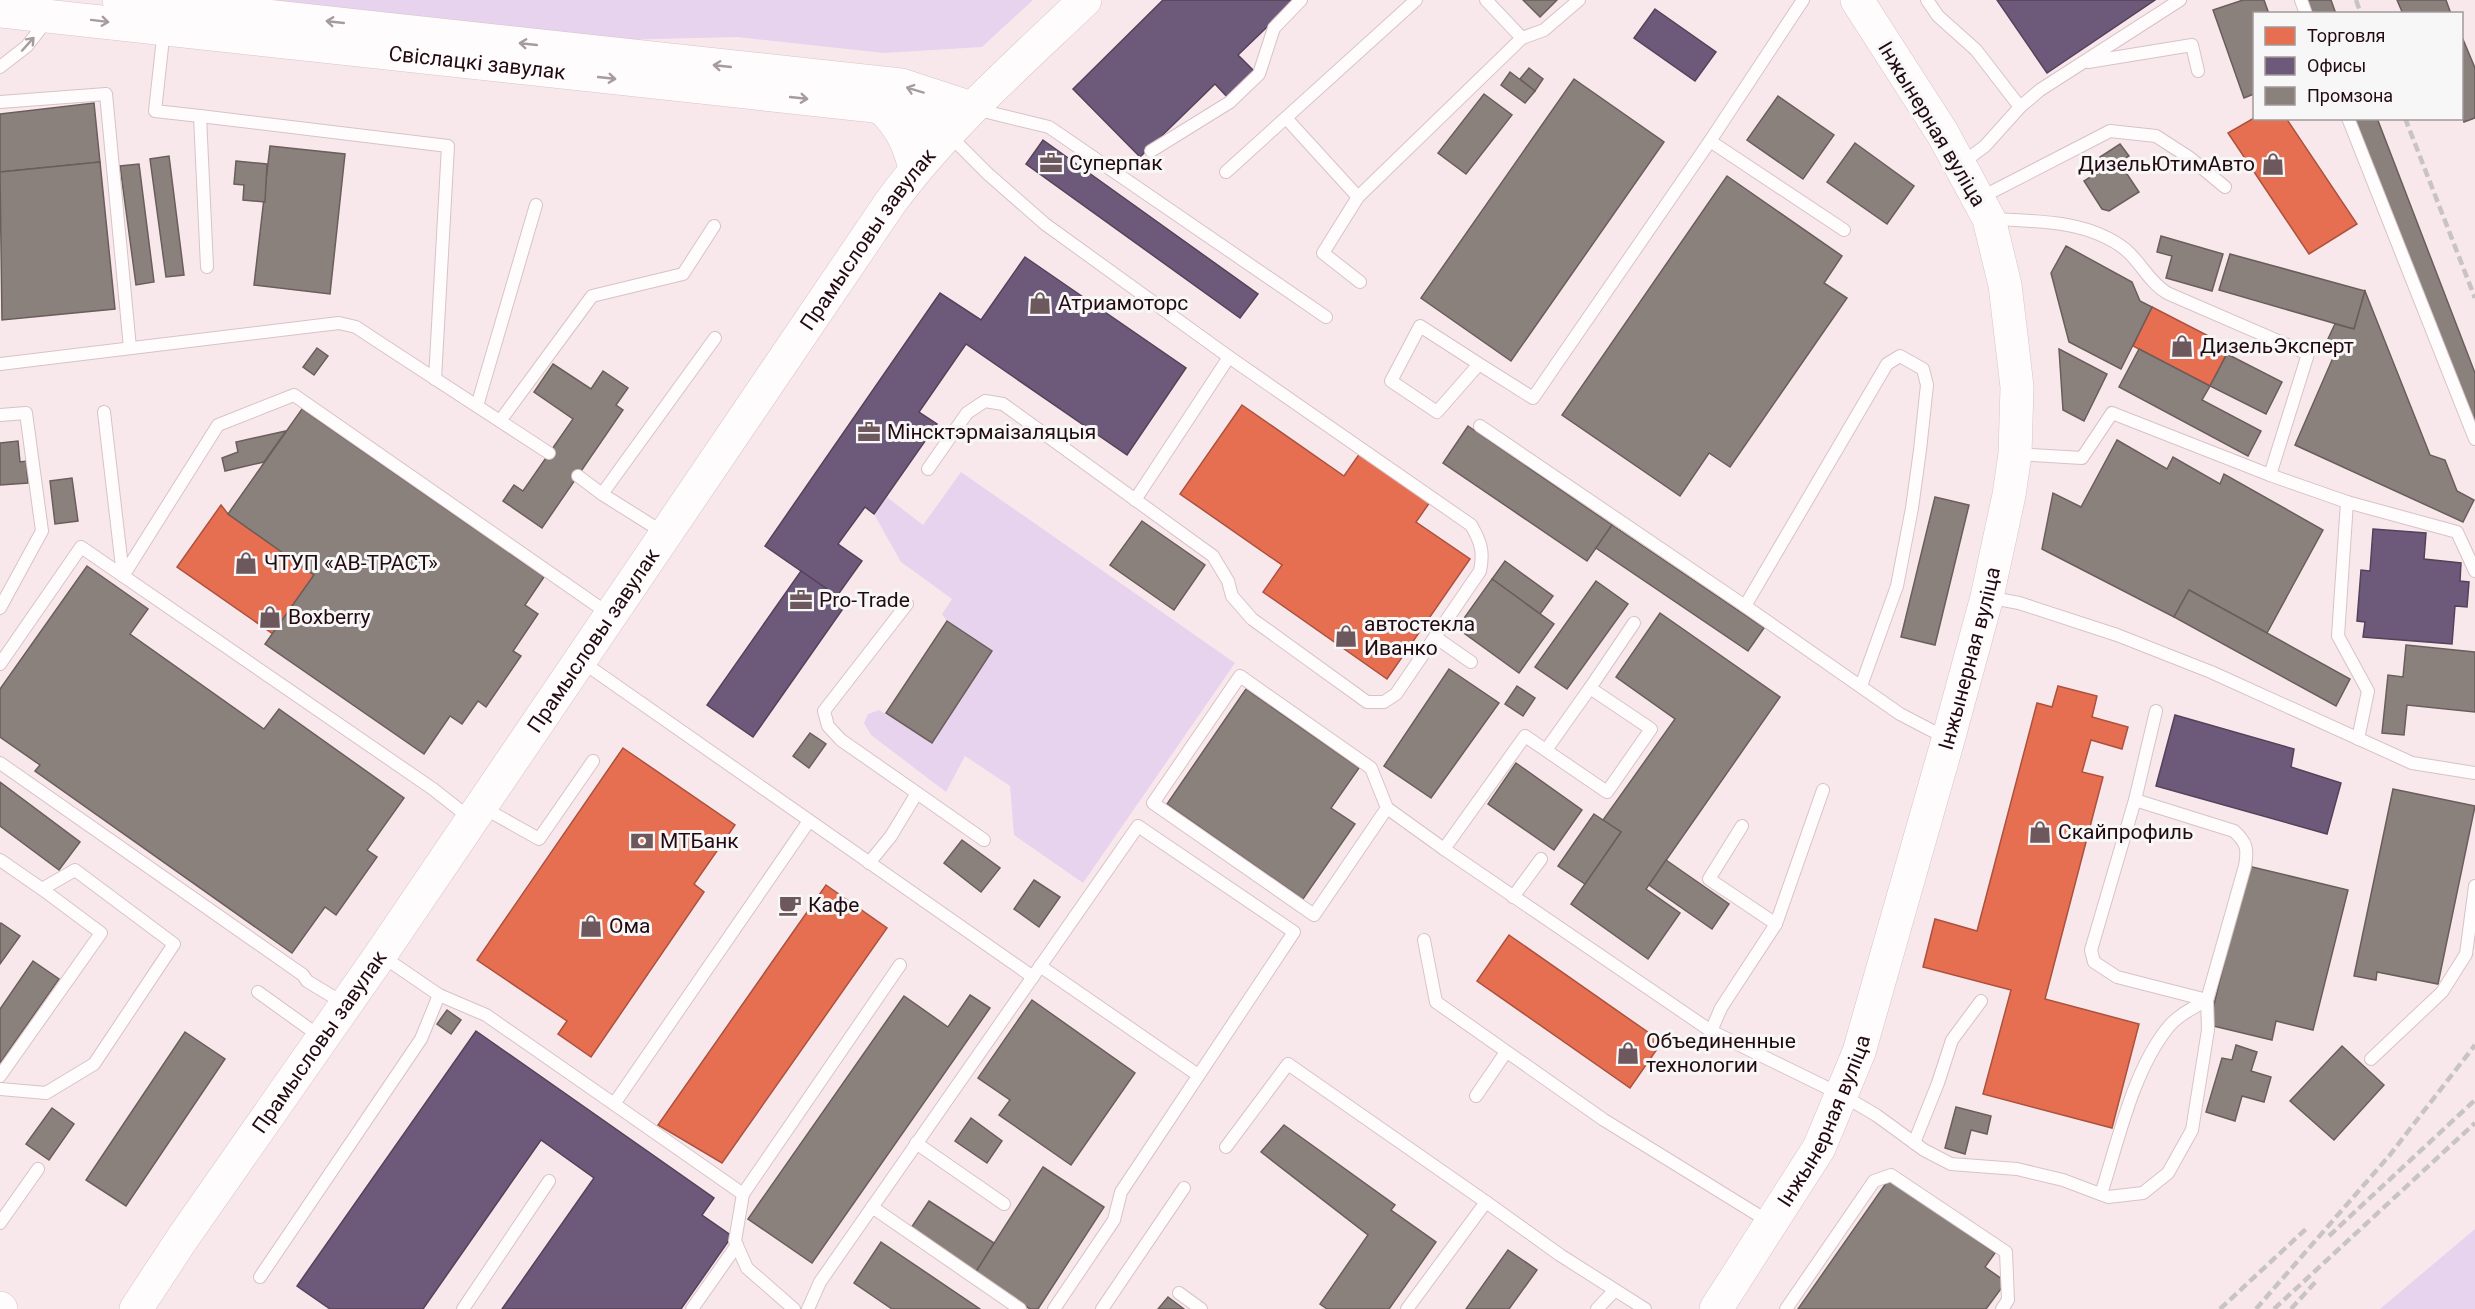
<svg xmlns="http://www.w3.org/2000/svg" width="2475" height="1309" font-family="Roboto,sans-serif">
  <style>
    .green { fill: #e7d3ee }
    .shops { fill: #e76f51; stroke: #ac513e; stroke-width: 1.5 }
    .offices { fill: #6d597a; stroke: #56415a; stroke-width: 1.5 }
    .industry { fill: #8a817c; stroke: #6b5d5c; stroke-width: 1.5 }
    .lines { fill: none; stroke-linecap: round; stroke-linejoin: round }
    .lane-casing { stroke: #d7c3c6; stroke-width: 14 }
    .secondary-casing { stroke: #d7c3c6; stroke-width: 34 }
    .lane { stroke: #fefcfc; stroke-width: 12 }
    .secondary { stroke: #fefcfc; stroke-width: 33 }
    .rail { stroke: #c8c3c4; stroke-width: 4.5; stroke-dasharray: 9 4.5; stroke-linecap: butt }
    .oneway { stroke: #a69b9e }
    .labels { text-anchor: middle; dominant-baseline: central; stroke-width: 6; stroke-linejoin: round; paint-order: stroke }
    .street-label { font-size: 21px; fill: #220a10; stroke: #f7f7f7 }
    .poi-label { font-size: 21px; fill: #220a10; stroke: #f7f7f7; text-anchor: start }
  </style>
  <rect width="100%" height="100%" fill="#f9e8eb"/>
  <g class="green">
    <path d="M221,0H1033L982,47L884,53L737,37L613,40Z"/>
    <path d="M961,472L1235,663L1083,883L1014,835L1010,786L965,756L946,792L871,735L864,723L868,714L879,710L932,743L992,651L947,621L942,614L952,599L901,562L874,514L887,497L923,525Z"/>
    <path d="M2475,1229V1309H2380Z"/>
  </g>
  <g class="shops">
    <path d="M2254,118H2286L2357,224L2309,254L2228,133Z"/>
    <path d="M2152,307L2230,347L2210,386L2133,346Z"/>
    <path d="M1242,405L1344,476L1360,453L1430,502L1416,522L1470,559L1387,679L1263,592L1282,565L1180,494Z"/>
    <path d="M221,505L228,514L314,575L273,634L177,567Z"/>
    <path d="M2058,686L2097,696L2092,717L2128,727L2122,749L2091,740L2082,772L2103,777L2045,999L2139,1024L2112,1128L1983,1094L2011,990L1923,967L1935,919L1977,931L2037,703L2052,707Z"/>
    <path d="M623,748L735,825L694,884L704,892L591,1057L558,1034L567,1021L477,960Z"/>
    <path d="M826,885L887,928L722,1163L658,1125Z"/>
    <path d="M1509,935L1662,1042L1630,1088L1477,981Z"/>
  </g>
  <g class="offices">
    <path d="M1163,0H1295L1238,55L1256,73L1229,99L1215,84L1140,157L1073,89Z"/>
    <path d="M1997,0H2155L2047,73Z"/>
    <path d="M1655,9L1716,52L1695,81L1634,38Z"/>
    <path d="M1043,140L1258,294L1240,318L1026,164Z"/>
    <path d="M1025,257L1186,368L1127,455L966,344L919,412L937,424L874,514L865,507L838,544L862,561L837,596L765,546L940,293L981,320Z"/>
    <path d="M2373,529L2426,533L2424,559L2461,563L2460,581L2469,582L2467,607L2455,606L2452,644L2363,637L2365,622L2357,621L2361,570L2370,571Z"/>
    <path d="M801,571L847,603L753,737L707,705Z"/>
    <path d="M2175,715L2294,749L2291,767L2341,783L2327,834L2156,786Z"/>
    <path d="M476,1031L714,1198L702,1215L732,1236L681,1309H502L594,1178L541,1140L423,1309H330L297,1286Z"/>
  </g>
  <g class="industry">
    <path d="M1523,0H1557L1540,17Z"/>
    <path d="M2243,0H2264L2269,14H2254V94L2244,98L2213,10Z"/>
    <path d="M2306,0H2331L2336,14H2312Z"/>
    <path d="M2397,0H2446L2451,14H2403Z"/>
    <path d="M2462,37L2475,68V118L2464,122L2462,116Z"/>
    <path d="M1529,68L1543,79L1535,91L1520,79Z"/>
    <path d="M1510,72L1535,91L1525,103L1501,85Z"/>
    <path d="M1574,79L1664,142L1511,361L1421,298Z"/>
    <path d="M1484,94L1512,115L1466,174L1438,153Z"/>
    <path d="M1778,96L1834,135L1803,179L1747,140Z"/>
    <path d="M94,103L100,162L0,172V114Z"/>
    <path d="M2353,118H2377L2475,373V427Z"/>
    <path d="M1855,143L1914,186L1887,224L1827,182Z"/>
    <path d="M2120,144L2129,156L2119,162L2139,192L2109,211L2102,209L2084,181L2106,167L2100,157Z"/>
    <path d="M270,146L345,154L330,294L254,285Z"/>
    <path d="M169,156L184,275L166,277L150,159Z"/>
    <path d="M236,161L267,164L265,202L243,200L244,185L234,184Z"/>
    <path d="M100,162L115,309L2,320L0,172Z"/>
    <path d="M139,164L154,282L136,285L120,166Z"/>
    <path d="M1727,176L1842,256L1824,283L1847,298L1730,467L1709,453L1680,496L1562,415Z"/>
    <path d="M2161,236L2223,254L2212,291L2166,278L2172,256L2157,252Z"/>
    <path d="M2066,246L2132,282L2140,301L2152,307L2121,369L2069,342L2051,273Z"/>
    <path d="M2230,254L2365,291L2354,329L2219,290Z"/>
    <path d="M2365,291L2430,455L2445,460L2457,491L2474,500L2463,522L2295,445L2339,344L2328,339L2335,324L2354,329Z"/>
    <path d="M317,348L328,356L314,375L303,367Z"/>
    <path d="M2059,349L2107,374L2084,421L2063,410Z"/>
    <path d="M2139,349L2210,386L2202,400L2261,431L2248,456L2119,387Z"/>
    <path d="M2227,354L2282,382L2266,414L2210,386Z"/>
    <path d="M553,364L591,389L603,371L628,388L616,405L623,410L542,528L503,501L514,485L523,491L573,419L534,392Z"/>
    <path d="M302,409L544,577L525,605L538,614L513,651L521,656L486,707L478,701L462,724L450,716L424,754L265,644L314,575L228,514Z"/>
    <path d="M1468,426L1612,525L1587,561L1443,463Z"/>
    <path d="M286,431L264,462L225,471L222,458L238,452L236,442Z"/>
    <path d="M2117,440L2167,469L2173,457L2220,484L2224,474L2323,530L2267,633L2189,590L2174,617L2042,549L2053,493L2081,507Z"/>
    <path d="M18,441L20,462L26,461L28,483L0,485V443Z"/>
    <path d="M72,478L78,521L55,524L50,481Z"/>
    <path d="M1935,497L1969,505L1935,645L1901,637Z"/>
    <path d="M1142,521L1205,565L1174,610L1110,565Z"/>
    <path d="M1612,525L1764,628L1748,651L1596,548Z"/>
    <path d="M1505,561L1553,596L1540,614L1492,579Z"/>
    <path d="M87,566L148,609L130,634L264,729L279,709L404,798L367,850L377,857L336,915L325,907L292,953L35,771L40,765L0,737V689Z"/>
    <path d="M1492,579L1554,624L1519,673L1457,628Z"/>
    <path d="M1596,581L1628,604L1567,689L1535,667Z"/>
    <path d="M2189,590L2350,679L2336,706L2174,617Z"/>
    <path d="M1660,613L1780,697L1646,889L1680,913L1648,959L1571,904L1621,832L1603,820L1675,719L1616,677Z"/>
    <path d="M947,621L992,651L932,743L886,713Z"/>
    <path d="M2406,645L2475,652V712L2407,705L2404,735L2382,733L2388,675L2403,677Z"/>
    <path d="M1449,669L1499,703L1431,798L1384,766Z"/>
    <path d="M1517,686L1535,698L1523,716L1505,704Z"/>
    <path d="M1246,689L1359,768L1331,808L1355,824L1303,899L1167,804Z"/>
    <path d="M810,733L826,744L809,768L793,756Z"/>
    <path d="M1516,763L1582,810L1554,850L1488,804Z"/>
    <path d="M0,782L80,842L59,870L0,826Z"/>
    <path d="M2393,789L2475,806L2438,984L2377,972L2376,980L2354,976Z"/>
    <path d="M1594,814L1621,832L1585,884L1558,866Z"/>
    <path d="M962,840L1000,868L981,892L944,863Z"/>
    <path d="M1666,860L1729,904L1712,929L1649,885Z"/>
    <path d="M2248,866L2348,890L2313,1030L2276,1021L2272,1040L2209,1025Z"/>
    <path d="M1034,880L1060,897L1039,927L1014,909Z"/>
    <path d="M1,923L20,936L0,964V924Z"/>
    <path d="M33,961L59,979L0,1063V1009Z"/>
    <path d="M970,995L990,1008L812,1263L748,1219L904,996L948,1027Z"/>
    <path d="M1032,1000L1135,1073L1071,1165L999,1115L1010,1100L978,1078Z"/>
    <path d="M447,1010L461,1020L451,1034L437,1024Z"/>
    <path d="M185,1032L225,1059L126,1206L86,1180Z"/>
    <path d="M2236,1045L2257,1052L2251,1071L2271,1077L2264,1102L2242,1096L2235,1121L2206,1112L2222,1058L2232,1060Z"/>
    <path d="M2342,1046L2384,1085L2334,1140L2290,1101Z"/>
    <path d="M1956,1107L1991,1116L1987,1134L1971,1130L1965,1154L1945,1148Z"/>
    <path d="M52,1108L74,1124L49,1160L26,1144Z"/>
    <path d="M971,1118L1002,1141L987,1163L955,1141Z"/>
    <path d="M1284,1125L1395,1205L1391,1210L1436,1242L1389,1309H1327L1320,1304L1368,1235L1261,1152Z"/>
    <path d="M1043,1167L1104,1207L1038,1309H1030L975,1273Z"/>
    <path d="M1889,1179L1995,1253L1985,1267L2006,1282L1986,1309H1798Z"/>
    <path d="M929,1201L994,1243L975,1273L909,1231Z"/>
    <path d="M881,1242L980,1309H892L854,1283Z"/>
    <path d="M1508,1250L1537,1270L1509,1309H1466Z"/>
    <path d="M1168,1297L1184,1309H1158Z"/>
  </g>
  <g class="lines">
    <g class="lane-casing">
      <g id="lane">
        <path d="M1486,0L1522,38L1544,30L1579,0"/>
        <path d="M1927,0L1938,16L1976,50L2020,107"/>
        <path d="M2301,0L2306,14"/>
        <path d="M164,29L155,111L200,116"/>
        <path d="M2088,62L2192,45L2198,71"/>
        <path d="M0,67L27,46L47,20"/>
        <path d="M0,102L106,94L130,348"/>
        <path d="M975,109L1049,127L1326,317"/>
        <path d="M1286,118L1358,197L1522,38"/>
        <path d="M2348,118L2475,439"/>
        <path d="M1710,141L1844,230"/>
        <path d="M1151,151L1230,102L1259,74L1274,28L1301,0"/>
        <path d="M1961,164L1985,146L2020,107L2040,90L2180,0"/>
        <path d="M1226,172L1416,0"/>
        <path d="M1358,197L1323,253L1360,282"/>
        <path d="M1980,198L2110,131L2156,136L2190,158L2225,187"/>
        <path d="M1990,219C2036,221 2089,220 2126,250C2142,264 2149,282 2167,293L2308,354L2270,475L2347,502L2457,532L2475,571"/>
        <path d="M207,267L200,116L448,146L435,379"/>
        <path d="M0,364L339,323L356,327L371,337L549,453"/>
        <path d="M1479,364L1420,326L1391,381L1437,412L1479,364L1533,398L1710,141L1803,0"/>
        <path d="M477,406L536,205"/>
        <path d="M104,412L123,576L218,425L294,395L609,614"/>
        <path d="M0,415L26,413L42,531L0,608"/>
        <path d="M500,421L592,296L683,274L714,226"/>
        <path d="M1480,426L1745,606"/>
        <path d="M2016,454L2082,458L2112,413L2270,475"/>
        <path d="M928,469L967,413L985,401L1003,404L1213,556L1228,581L1232,596L1252,619L1367,702H1384L1396,694L1480,571C1484,552 1481,542 1471,525L1229,357L1045,224L988,174L948,134"/>
        <path d="M578,476L602,494"/>
        <path d="M1135,500L1229,357"/>
        <path d="M2347,502L2338,636L2368,691L2358,739"/>
        <path d="M664,533L602,494L715,338"/>
        <path d="M1987,597L2019,603L2117,635L2211,672L2412,763L2475,773"/>
        <path d="M1435,637L1471,662"/>
        <path d="M581,661L1033,977"/>
        <path d="M0,664L81,547L433,789L471,819"/>
        <path d="M1861,686L1897,586L1912,508L1920,450L1927,385L1923,369L1900,356L1887,364L1745,606L1900,714L1946,738"/>
        <path d="M1590,688L1634,623"/>
        <path d="M2156,711L2135,800L2091,950L2094,962L2117,977L2207,1000"/>
        <path d="M1546,750L1590,688L1651,729L1607,792L1525,736L1444,849L1711,1031L1842,1095L1876,1115L1924,1150L1951,1164L2017,1169L2063,1180L2108,1197L2143,1193L2168,1173L2192,1130L2208,1030L2207,1000L2245,866C2248,849 2247,843 2234,831L2135,800"/>
        <path d="M0,763L303,975L307,981L345,1004"/>
        <path d="M917,793L984,840"/>
        <path d="M482,807L539,839L593,761"/>
        <path d="M1387,808L1314,915L1153,803L1240,676L1371,768L1387,808L1444,849"/>
        <path d="M1742,826L1709,879L1776,924"/>
        <path d="M0,860L42,889L75,870L174,944L94,1064L46,1093L0,1089"/>
        <path d="M869,863L891,836L917,793L841,740L828,726L824,711L907,604"/>
        <path d="M1513,897L1541,859"/>
        <path d="M1424,940L1436,1002L1604,1120L1771,1223"/>
        <path d="M382,956L439,995L486,1015L614,1104L809,821"/>
        <path d="M1040,966L1198,1075"/>
        <path d="M258,992L322,1038"/>
        <path d="M1711,1031L1721,1008L1776,924L1823,790"/>
        <path d="M2371,1059L2442,992L2466,954L2475,886"/>
        <path d="M0,1076L101,933L42,889"/>
        <path d="M1476,1096L1506,1052"/>
        <path d="M614,1104L743,1194"/>
        <path d="M916,1143L1004,1204"/>
        <path d="M1914,1143L1938,1083L1952,1040L1981,1001"/>
        <path d="M1226,1147L1288,1064L1486,1202"/>
        <path d="M2101,1194C2118,1142 2132,1074 2166,1030C2176,1016 2193,1008 2207,1000"/>
        <path d="M872,1207L1020,1309"/>
        <path d="M0,1223L38,1169"/>
        <path d="M260,1277L421,1039L439,995"/>
        <path d="M1179,1293L1201,1309"/>
        <path d="M463,1309L549,1181"/>
        <path d="M692,1309L737,1245"/>
        <path d="M794,1309L747,1268L735,1241L743,1194L900,965"/>
        <path d="M808,1309L820,1282L1138,826L1294,932L1121,1192L1114,1220L1054,1309"/>
        <path d="M1102,1309L1184,1188"/>
        <path d="M1407,1309L1486,1202L1560,1255L1645,1309"/>
        <path d="M1597,1309L1615,1290"/>
        <path d="M1786,1309L1874,1181L1891,1175L2006,1252L2008,1300L2002,1309"/>
      </g>
    </g>
    <g class="secondary-casing">
      <g id="secondary">
        <path d="M119,0L901,85L971,108"/>
        <path id="s1" d="M0,11L865,105C903,110 915,112 948,133"/>
        <path d="M881,107C900,125 909,143 915,169"/>
        <path d="M0,1308L1,1309"/>
        <path id="s2" d="M136,1309L182,1239L381,954L890,203C946,127 1017,65 1085,0"/>
        <path id="s3" d="M1716,1309L1819,1148L1859,1052L1948,740L1987,597L2009,495L2015,454L2017,387L2012,344L2005,285L1989,219L1943,134L1857,0"/>
      </g>
    </g>
    <use href="#lane" class="lane"/>
    <use href="#secondary" class="secondary"/>
    <g class="rail">
      <path d="M2356,0L2361,14"/>
      <path d="M2405,118L2475,298"/>
      <path d="M2329,1236L2475,1100"/>
      <path d="M2220,1309L2307,1228"/>
      <path d="M2256,1309L2389,1156L2475,1045"/>
      <path d="M2274,1309L2475,1123"/>
      <path d="M2291,1309L2318,1279"/>
    </g>
  </g>
  <defs><path id="oneway-shaft" d="M-6 0H5M1.5-3L5.5 0L1.5 3" fill="none" stroke-width="1.6" stroke-linecap="round" stroke-linejoin="round" transform="scale(1.5)"/></defs>
  <g class="oneway">
    <use href="#oneway-shaft" transform="translate(100 21) rotate(7)"/>
    <use href="#oneway-shaft" transform="translate(335 22) rotate(-174)"/>
    <use href="#oneway-shaft" transform="translate(28 44) rotate(-48)"/>
    <use href="#oneway-shaft" transform="translate(528 44) rotate(-174)"/>
    <use href="#oneway-shaft" transform="translate(722 66) rotate(-174)"/>
    <use href="#oneway-shaft" transform="translate(607 78) rotate(6)"/>
    <use href="#oneway-shaft" transform="translate(915 90) rotate(-163)"/>
    <use href="#oneway-shaft" transform="translate(799 98) rotate(6)"/>
  </g>
  <defs>
    <g id="office-bare" transform="scale(1.8)"><path d="M-6-3h4V-5.5h4V-3h4V5H-6ZM-1-4.5V-3h2v-1.5ZM-6 0V1H6V0Z" fill="#6d585d" stroke="#f7f7f7" stroke-width="2.5" paint-order="stroke"/></g>
    <g id="shop-bare" transform="scale(1.8)"><path d="M-5-2.5h2.3a2.7 3.5 0 0 1 5.4 0H5L5.5 6h-11ZM-1.5-2.5h3a1.5 2.3 0 0 0-3 0Z" fill="#6d585d" stroke="#f7f7f7" stroke-width="2.5" paint-order="stroke"/></g>
    <g id="bank-bare" transform="scale(1.8)"><path d="M-6-4H6V4H-6ZM0-2.3a2.3 2.3 0 1 0 0 4.6a2.3 2.3 0 1 0 0-4.6Z" fill="#6d585d" stroke="#f7f7f7" stroke-width="2.5" paint-order="stroke"/></g>
    <g id="cafe-bare" transform="scale(1.8)"><path d="M-5.5-4.5H6V0H3Q3 3.5 0 3.5H-2.5Q-5.5 3.5-5.5 0ZM3-3.2v2h1.7v-2ZM-6 4.5H4V6H-6Z" fill="#6d585d" stroke="#f7f7f7" stroke-width="2.5" paint-order="stroke"/></g>
  </defs>
  <g fill-rule="evenodd">
    <use href="#office-bare" x="1051" y="163"/>
    <use href="#shop-bare" x="2273" y="164"/>
    <use href="#shop-bare" x="1040" y="303"/>
    <use href="#shop-bare" x="2182" y="346"/>
    <use href="#office-bare" x="869" y="432"/>
    <use href="#shop-bare" x="246" y="563"/>
    <use href="#office-bare" x="801" y="600"/>
    <use href="#shop-bare" x="270" y="617"/>
    <use href="#shop-bare" x="1346" y="636"/>
    <use href="#shop-bare" x="2040" y="832"/>
    <use href="#bank-bare" x="642" y="841"/>
    <use href="#cafe-bare" x="790" y="905"/>
    <use href="#shop-bare" x="591" y="926"/>
    <use href="#shop-bare" x="1628" y="1053"/>
  </g>
  <g class="labels">
    <g class="street-label">
      <text stroke="none"><textPath href="#s1" startOffset="480">Свіслацкі завулак</textPath></text>
      <text transform="translate(1932 124) rotate(59)">Інжынерная вуліца</text>
      <text stroke="none"><textPath href="#s2" startOffset="1296">Прамысловы завулак</textPath></text>
      <text stroke="none"><textPath href="#s2" startOffset="810">Прамысловы завулак</textPath></text>
      <text stroke="none"><textPath href="#s3" startOffset="704">Інжынерная вуліца</textPath></text>
      <text stroke="none"><textPath href="#s2" startOffset="324">Прамысловы завулак</textPath></text>
      <text stroke="none"><textPath href="#s3" startOffset="218">Інжынерная вуліца</textPath></text>
    </g>
    <g class="poi-label">
      <text x="1069" y="163">Суперпак</text>
      <text x="2255" y="164" text-anchor="end">ДизельЮтимАвто</text>
      <text x="1058" y="303">Атриамоторс</text>
      <text x="2200" y="346">ДизельЭксперт</text>
      <text x="887" y="432">Мінсктэрмаізаляцыя</text>
      <text x="264" y="563">ЧТУП «АВ-ТРАСТ»</text>
      <text x="819" y="600">Pro-Trade</text>
      <text x="288" y="617">Boxberry</text>
      <text x="1364" y="624">автостекла<tspan x="1364" dy="24">Иванко</tspan></text>
      <text x="2058" y="832">Скайпрофиль</text>
      <text x="660" y="841">МТБанк</text>
      <text x="808" y="905">Кафе</text>
      <text x="609" y="926">Ома</text>
      <text x="1646" y="1041">Объединенные<tspan x="1646" dy="24">технологии</tspan></text>
    </g>
  </g>
  <rect x="2253" y="12" width="210" height="108" fill="#f7f7f7" stroke="#a2989b" stroke-width="1.5"/>
  <rect x="2265" y="27" width="30" height="18" fill="#e76f51" stroke="#a2989b" stroke-width="1.5"/>
  <text x="2307" y="42" font-size="18" fill="#220a10">Торговля</text>
  <rect x="2265" y="57" width="30" height="18" fill="#6d597a" stroke="#a2989b" stroke-width="1.5"/>
  <text x="2307" y="72" font-size="18" fill="#220a10">Офисы</text>
  <rect x="2265" y="87" width="30" height="18" fill="#8a817c" stroke="#a2989b" stroke-width="1.5"/>
  <text x="2307" y="102" font-size="18" fill="#220a10">Промзона</text>
</svg>
